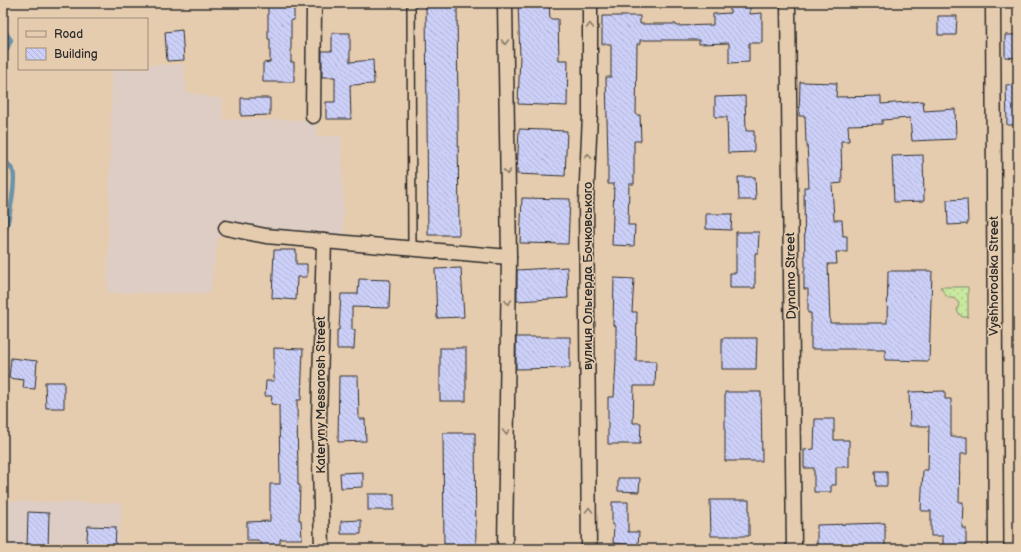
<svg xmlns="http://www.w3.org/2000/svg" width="1021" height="552" font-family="'Balsamiq Sans',sans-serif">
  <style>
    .built { fill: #decdc4 }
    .green { fill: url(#green-dots); stroke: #7a8a66 }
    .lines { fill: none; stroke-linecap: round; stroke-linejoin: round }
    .stream { stroke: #6c92a7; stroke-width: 4.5 }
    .building { fill: url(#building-back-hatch); stroke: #2b2b2b }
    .lane-casing { stroke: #2b2b2b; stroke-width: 10 }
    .street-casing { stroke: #2b2b2b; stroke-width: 17 }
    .lane { stroke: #e6ccae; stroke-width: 7 }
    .street { stroke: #e6ccae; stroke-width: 14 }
    .oneway { stroke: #887c6c }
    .labels { text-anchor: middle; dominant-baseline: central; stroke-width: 3; stroke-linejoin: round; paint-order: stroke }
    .street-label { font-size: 13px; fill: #2b2b2b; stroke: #e6ccae }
  </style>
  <defs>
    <pattern id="green-dots" width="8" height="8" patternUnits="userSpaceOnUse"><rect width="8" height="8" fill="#c9e8a0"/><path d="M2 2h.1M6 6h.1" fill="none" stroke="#adc78a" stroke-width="1.8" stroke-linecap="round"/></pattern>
    <pattern id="building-back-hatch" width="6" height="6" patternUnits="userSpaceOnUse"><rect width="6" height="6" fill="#ccd0f8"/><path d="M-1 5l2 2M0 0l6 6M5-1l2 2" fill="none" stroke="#afb3d5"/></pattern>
  </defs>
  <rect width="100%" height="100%" fill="#e6ccae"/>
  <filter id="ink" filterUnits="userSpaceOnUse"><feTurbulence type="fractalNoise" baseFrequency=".025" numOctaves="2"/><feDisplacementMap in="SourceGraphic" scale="8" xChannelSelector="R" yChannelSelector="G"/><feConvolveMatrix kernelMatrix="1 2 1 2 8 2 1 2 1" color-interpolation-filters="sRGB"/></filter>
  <g filter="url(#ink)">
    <g class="built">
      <path d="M147,44L149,65L183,64L187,92L223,99V119L317,120V136H342L344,238L238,227L218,238L210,293H107L112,69H147Z"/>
      <path d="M3,501L122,503L118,549H3Z"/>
    </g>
    <path class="green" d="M940,287H968V317H962L957,311L959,304C957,300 953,297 948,298Z"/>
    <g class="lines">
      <g class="stream">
        <path d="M3,29L11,40L3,57"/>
        <path d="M3,158C6,162 11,167 13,171C16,180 9,227 3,234"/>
      </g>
    </g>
    <g class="building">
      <path d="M268,3H294V20H291V62H294V82H263V63L270,62V39H268Z"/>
      <path d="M426,3H457L459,235H428Z"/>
      <path d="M518,3H549L550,19H558L559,60H568L567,106L518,104L520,57Z"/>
      <path d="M730,3H750V14L762,13V43H749V62L729,63V43L699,44V40H640V44H637L636,115H640L641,141H634V184H629L628,225H635L634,246L612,245L614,184H608V159L606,77H611V44H602V16H640V24H676V26L713,25V14L730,13Z"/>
      <path d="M938,16H957L956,35H938Z"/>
      <path d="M182,30L184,60L167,61L165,32Z"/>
      <path d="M332,33H350V62L373,60L374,84L350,85L351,119H326V102H335V77H322V51H332Z"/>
      <path d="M1005,35H1018V58L1005,57Z"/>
      <path d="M800,82L837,83L836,97L881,96V104L923,101L924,111L955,109L956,139L912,141L910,118L882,120V124L848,125L849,141H841L842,183L832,184L834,220H842L843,236H847V252H836L837,264H828L830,323H887L888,271H932L929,361L885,360V349H811V313H808V289H804V270H805L804,187H809L807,143H806L805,116H799Z"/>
      <path d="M1018,84V125H1007L1006,85Z"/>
      <path d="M745,96L746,131H754V152L728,153L727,117H715V97Z"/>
      <path d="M241,98H270V115L241,116Z"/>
      <path d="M519,129L567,131L565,176L517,174Z"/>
      <path d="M923,155L924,201L894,202L892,156Z"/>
      <path d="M738,177H755L756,200H739Z"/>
      <path d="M522,198L570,199L568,244L520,243Z"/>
      <path d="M967,199L968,224L948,225L947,200Z"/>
      <path d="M706,214H732L731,230L706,229Z"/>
      <path d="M736,232H759L758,253H755V288H730V273H736Z"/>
      <path d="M274,250H296V264H307V277H297L296,300L272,298Z"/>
      <path d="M567,267L568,298L517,301V270Z"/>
      <path d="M461,268L464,317L437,318L435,269Z"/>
      <path d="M614,278L634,279L632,312H637L636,361H656L655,386H634L633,423H641L640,444H608V397H614L616,361V326L613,325Z"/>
      <path d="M359,279L390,280L389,308L352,307V330H355L354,349H337V330H339L341,294H358Z"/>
      <path d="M516,337H570V368L516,369Z"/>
      <path d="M722,338H757L756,369H722Z"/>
      <path d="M274,348L303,349L301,400H297L298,485H300L299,520H301L302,539H280V547L264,548L258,540H247V522L270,521V484H280L279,405L271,404L272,396H265L266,381H274Z"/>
      <rect x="440" y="348" width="26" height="53"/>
      <path d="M11,358L37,361L35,389L23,388L24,380L9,378Z"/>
      <path d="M339,376H358L359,419H365L366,441L338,442Z"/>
      <path d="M45,382H64V408H46Z"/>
      <path d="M945,391V399H951V437H967V454H960L959,502H963L962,528H966V549H943V536H931V511H921L923,470H928L929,426H910L909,392Z"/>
      <path d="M725,392H761L762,461H725Z"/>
      <path d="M815,419H834V440H849V467H836V485H831V492H814V468H804V450L814,449Z"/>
      <path d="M443,433H475L476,549H444Z"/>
      <path d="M875,471H887V486H876Z"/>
      <path d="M363,472V487L341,488L340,473Z"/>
      <path d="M618,478H640L639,492L618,491Z"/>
      <rect x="368" y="494" width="26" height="16"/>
      <path d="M710,500H749V536H711Z"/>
      <path d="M612,502H628V532H639L638,545L613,543L614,525H612Z"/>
      <path d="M28,512L49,513L48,549H27Z"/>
      <path d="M361,520V534H341V521Z"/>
      <path d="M885,523V549H817V525Z"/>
      <path d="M88,526L116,527L115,549H86Z"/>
    </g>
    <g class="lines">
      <g class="lane-casing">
        <path id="lane" d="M411,3L412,248"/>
      </g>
      <g class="street-casing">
        <g id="street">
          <path d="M788,3L794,549"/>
          <path d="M993,3L996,549"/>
          <path d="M313,116L314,3"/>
          <path d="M226,228L266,236L509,257"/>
          <path d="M322,549L319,420L324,241"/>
          <path d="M505,549L509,257L505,3"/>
          <path d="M589,549L586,203L590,115V3"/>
        </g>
      </g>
      <use href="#lane" class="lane"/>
      <use href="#street" class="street"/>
    </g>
    <defs><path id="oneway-chevron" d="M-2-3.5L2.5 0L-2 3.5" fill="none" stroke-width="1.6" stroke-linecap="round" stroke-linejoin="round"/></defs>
    <g class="oneway">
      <use href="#oneway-chevron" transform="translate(590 26) rotate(-90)"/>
      <use href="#oneway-chevron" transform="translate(505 42) rotate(89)"/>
      <use href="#oneway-chevron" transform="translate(588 156) rotate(-87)"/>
      <use href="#oneway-chevron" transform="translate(507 172) rotate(89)"/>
      <use href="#oneway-chevron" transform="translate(508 302) rotate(91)"/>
      <use href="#oneway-chevron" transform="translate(506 432) rotate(91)"/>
      <use href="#oneway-chevron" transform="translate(589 510) rotate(-91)"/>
    </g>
  </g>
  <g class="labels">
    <g class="street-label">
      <text transform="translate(588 276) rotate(-90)">вулиця Ольгерда Бочковського</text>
      <text transform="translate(791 276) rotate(-91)">Dynamo Street</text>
      <text transform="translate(994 276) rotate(-90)">Vyshhorodska Street</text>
      <text transform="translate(321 395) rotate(-90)">Kateryny Messarosh Street</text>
    </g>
  </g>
  <rect width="1021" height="552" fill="none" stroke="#e6ccae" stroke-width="16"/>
  <rect x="8" y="8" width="1005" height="536" fill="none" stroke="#2b2b2b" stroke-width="1.5" filter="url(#ink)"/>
  <rect x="18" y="18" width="130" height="52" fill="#e6ccae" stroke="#9b8c7a"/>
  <rect x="26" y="31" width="20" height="6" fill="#e6ccae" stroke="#9b8c7a"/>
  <text x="54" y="38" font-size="12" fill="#2b2b2b">Road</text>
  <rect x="26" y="48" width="20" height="12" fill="url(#building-back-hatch)" stroke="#9b8c7a"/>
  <text x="54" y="58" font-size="12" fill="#2b2b2b">Building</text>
</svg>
